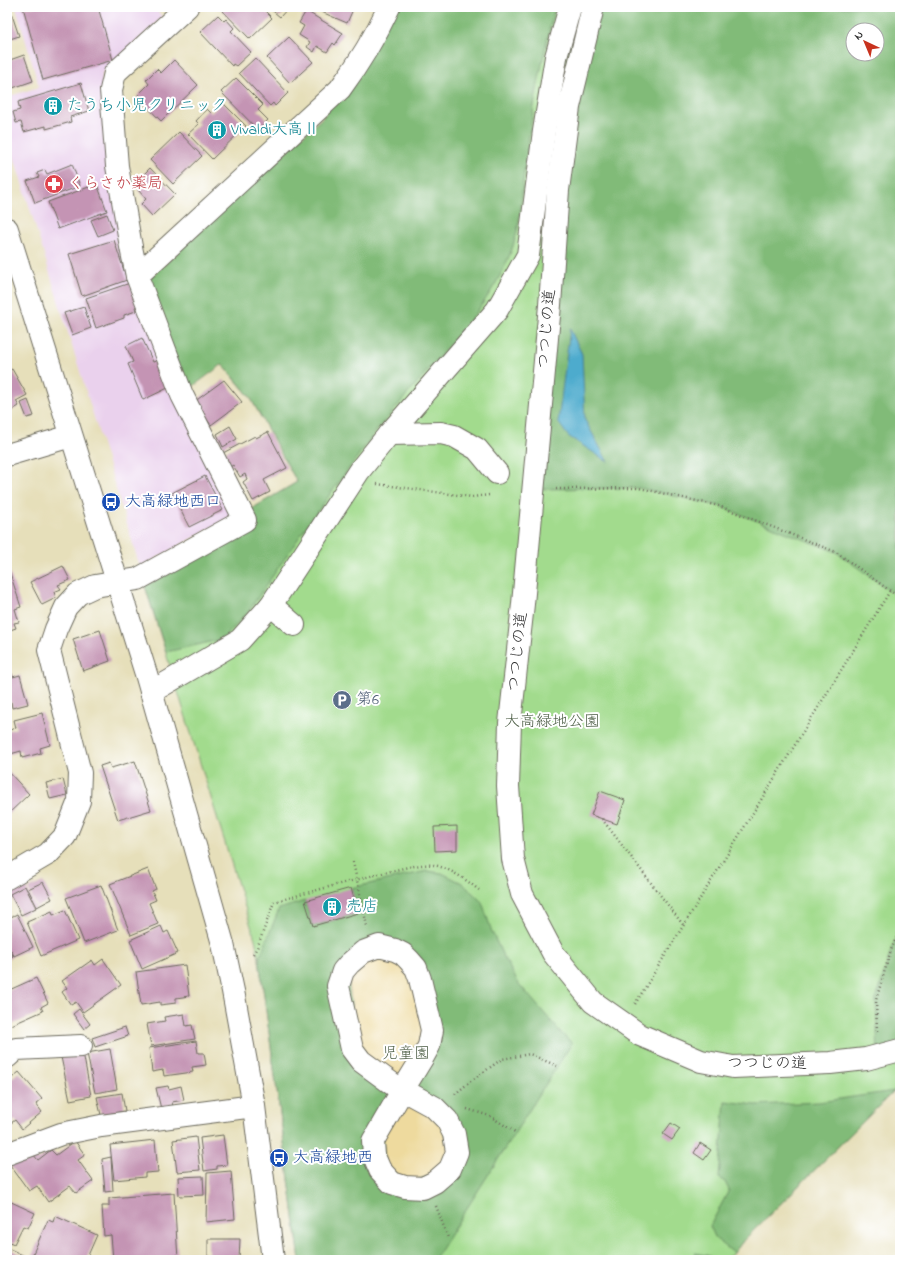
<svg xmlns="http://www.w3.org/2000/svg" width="907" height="1267" font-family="'Indie Flower','Klee One',sans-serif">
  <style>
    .built { fill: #ead1ed }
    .green { fill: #a2db8d; stroke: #66835c; fill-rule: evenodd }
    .forest { fill: #81bb78; stroke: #567352; fill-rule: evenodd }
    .sand { fill: #eeda9e; stroke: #8c8264 }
    .water { fill: #4eabcd; stroke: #3c6b7c }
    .building { fill: #c494b4 }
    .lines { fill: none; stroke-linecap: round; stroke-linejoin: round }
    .minor-casing { stroke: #6c6a5d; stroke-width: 24 }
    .path { stroke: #6c6a5d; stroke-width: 2.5; stroke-dasharray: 1 3; stroke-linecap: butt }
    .minor { stroke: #fff; stroke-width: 22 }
    .labels { text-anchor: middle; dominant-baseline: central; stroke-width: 4; stroke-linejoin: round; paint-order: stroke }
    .culture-label { font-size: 16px; fill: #0d838f; stroke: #fff; text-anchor: start }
    .health-label { font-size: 16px; fill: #be3a42; stroke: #fff; text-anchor: start }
    .street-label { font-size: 16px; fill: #2b2b2b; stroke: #fff }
    .transit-label { font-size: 16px; fill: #164399; stroke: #fff; text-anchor: start }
    .service-label { font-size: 16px; fill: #4e5e75; stroke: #fff; text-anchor: start }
    .park-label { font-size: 16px; fill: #4f6048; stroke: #fff }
  </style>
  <rect width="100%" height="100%" fill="#fff"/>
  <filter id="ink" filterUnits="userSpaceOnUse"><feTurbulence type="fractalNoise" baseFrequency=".025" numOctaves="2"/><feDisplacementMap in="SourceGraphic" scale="8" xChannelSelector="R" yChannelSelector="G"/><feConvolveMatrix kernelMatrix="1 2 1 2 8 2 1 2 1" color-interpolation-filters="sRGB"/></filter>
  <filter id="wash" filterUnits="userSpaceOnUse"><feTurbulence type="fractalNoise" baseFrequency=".012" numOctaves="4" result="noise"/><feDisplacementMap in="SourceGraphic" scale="16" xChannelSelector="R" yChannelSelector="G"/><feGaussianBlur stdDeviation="0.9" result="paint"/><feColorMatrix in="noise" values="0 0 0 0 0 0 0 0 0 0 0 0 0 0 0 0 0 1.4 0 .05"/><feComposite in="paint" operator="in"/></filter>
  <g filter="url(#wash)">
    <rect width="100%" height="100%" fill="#e6dfba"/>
    <path class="built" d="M16,7H153L163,17L102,73L108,168L234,509L230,518L140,567L7,134V97L39,87Z"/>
    <path class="green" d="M398,7H900V1089L894,1091L743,1241L734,1253L724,1260H300L259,959L255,939L145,586L255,525L248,511L297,482L250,397L222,364L323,117ZM853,30H877V54H853Z"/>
    <g class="forest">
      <path d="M398,7H555C542,59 532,111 525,165C521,192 522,220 513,246C504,273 487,299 469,322L376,431L302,533L248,612L225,637L219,640L166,652L145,586L255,525L248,511L297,482L250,397L223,364L188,390L147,285L151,277L323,117Z"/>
      <path d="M593,7H900V598L836,552L719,506L639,488L533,489L551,292ZM853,30H877V54H853Z"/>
      <path d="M427,871L442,873L462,883L482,902L492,932L503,956L519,984L563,1035L572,1043L434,1260H300L259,959L279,909L305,901L313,926L358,913L351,888Z"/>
      <path d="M900,929V1050L878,1056L876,1000L891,950Z"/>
      <path d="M894,1091L743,1241L734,1253L716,1239L710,1226L729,1190L725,1182L719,1178L725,1101L756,1105L819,1102Z"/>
      <path d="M695,1253L706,1255L718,1260H691Z"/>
    </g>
    <g class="sand">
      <path d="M374,952L406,963L427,1030L407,1073L393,1078L356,1047L348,974Z"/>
      <path d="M410,1100L439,1118L451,1149L437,1175L407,1181L385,1166L383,1135Z"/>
    </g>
    <path class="water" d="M570,329L582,354L585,420L608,462L568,436L558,422Z"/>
    <g id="blocks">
      <g class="building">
        <path d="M23,7H98L113,60L43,80Z"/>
        <path d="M219,7H261L272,18L250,39Z"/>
        <path d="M268,7H289L280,17Z"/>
        <path d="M310,7H354L347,23Z"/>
        <path d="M10,9L19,36L7,40V10Z"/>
        <path d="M306,11L343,33L335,45L333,43L327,52L317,46L314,52L307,47L310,42L299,35L304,26L299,23Z"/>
        <path d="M218,15L224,21L226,19L234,28L231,31L251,52L236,66L233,64L232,66L200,32Z"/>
        <path d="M289,37L313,62L290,83L267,58Z"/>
        <path d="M24,55L33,81L7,90V61Z"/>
        <path d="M255,58L288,93L275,106L273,103L270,106L239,73Z"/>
        <path d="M174,60L198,85L161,121L137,96L149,84L146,80L157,69L161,73Z"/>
        <path d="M236,78L263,105L258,110L268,120L258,130L221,92Z"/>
        <path d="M81,83L89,111L70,117L71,122L46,129V126L24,132L21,122L16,123L13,112L20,110L18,102Z"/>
        <path d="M222,102L246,126L212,159L188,134L199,124L196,121L207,109L211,113Z"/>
        <path d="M179,132L202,156L173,184L150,160Z"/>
        <path d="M72,164L80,186L35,203L27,181L39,177L37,173L45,170L47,174Z"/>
        <path d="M150,168L175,194L152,216L141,204L146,199L138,190L143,185L138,180Z"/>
        <path d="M97,184L107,211L58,229L48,202Z"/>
        <path d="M107,214L113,230L98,236L91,220Z"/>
        <path d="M114,240L127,280L82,296L69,254Z"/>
        <path d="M130,283L137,306L135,307L136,311L124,315V318L96,328L86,298Z"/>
        <path d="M84,307L91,328L72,335L64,313Z"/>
        <path d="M142,338L153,362L158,360L170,387L143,400L128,364L133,362L126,346Z"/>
        <path d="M12,369L27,395L16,401L19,406L11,411L8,407H7V372Z"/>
        <path d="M224,380L242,402L211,425L194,402Z"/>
        <path d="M28,400L34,416L27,418L21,403Z"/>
        <path d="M230,426L237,439L223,447L217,434Z"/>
        <path d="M268,432L287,468L264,480L270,492L253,501L243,482L247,479L245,474L240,477L233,465L230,467L223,453L255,436L256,438Z"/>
        <path d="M205,476L223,510L189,527L172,493Z"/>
        <path d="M7,564L21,607L15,609L19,622L14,623L16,628L7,631Z"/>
        <path d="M63,566L70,580L58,585L61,589L54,592L56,598L42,605L30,582Z"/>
        <path d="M100,630L110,661L83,671L73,639Z"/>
        <path d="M7,659L13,677L20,675L28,704L12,708L11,702L7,703Z"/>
        <path d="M42,713L50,745L40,748L41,753L22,758L21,751L7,755V731L16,728L14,720Z"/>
        <path d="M135,761L151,810L118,820L100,766L109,763L111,768Z"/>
        <path d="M7,770L29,794L7,815Z"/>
        <path d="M63,779L67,795L50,799L46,783Z"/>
        <path d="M600,791L625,800L617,824L591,815Z"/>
        <path d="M457,826V850L435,851L434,827Z"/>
        <path d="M148,869L156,889L152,891L156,900L149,903L158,924L131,935L110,884Z"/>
        <path d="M43,882L52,899L37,907L28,889Z"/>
        <path d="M101,885L118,930L84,943L66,898Z"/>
        <path d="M25,886L36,908L21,915L10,894Z"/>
        <path d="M351,888L358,913L313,926L305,901Z"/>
        <path d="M65,910L78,940L41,956L27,922L52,911L53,915Z"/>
        <path d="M17,914L33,947L14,956L11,950L13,956L7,959V919Z"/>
        <path d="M161,926L164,933L168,931L178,953L142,969L130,940Z"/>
        <path d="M103,959L121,985L83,1012L76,1002L71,1005L62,992L67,988L62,981L92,960L95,965Z"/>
        <path d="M185,965L189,996L176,998V1003L160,1005V1002L141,1005L136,972Z"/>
        <path d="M36,978L48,1003L41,1007L43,1011L7,1027V991Z"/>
        <path d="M79,1009L90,1024L84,1029L73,1014Z"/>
        <path d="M184,1014L186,1026L192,1025L195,1039L151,1046L147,1024L165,1021L164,1017Z"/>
        <path d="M125,1027L128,1036L95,1047L92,1038Z"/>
        <path d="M196,1041L198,1053H204L206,1065L192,1067L193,1072L164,1076L163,1070L152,1072L149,1048Z"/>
        <path d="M110,1049L117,1089L95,1093L87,1053Z"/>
        <path d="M83,1052L91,1096L70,1100L61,1057Z"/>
        <path d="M19,1072L42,1099L36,1104L42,1112L22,1129L15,1120L7,1126V1082Z"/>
        <path d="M168,1086L169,1089L181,1086L184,1100L172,1102L173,1107L161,1109L156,1088Z"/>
        <path d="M122,1093L125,1111L101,1115L97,1097Z"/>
        <path d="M671,1123L680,1129L672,1140L663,1134Z"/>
        <path d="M223,1135L227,1165L217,1166V1169L204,1171L200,1138Z"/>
        <path d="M196,1137L200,1170L177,1172L173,1140Z"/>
        <path d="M155,1140L158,1172L145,1173V1177L114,1180L110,1145Z"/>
        <path d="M75,1141L85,1155L78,1160L93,1181L76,1193L70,1186L48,1202L37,1186L29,1191L10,1165L22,1156L32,1153L38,1160L51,1150L56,1155Z"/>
        <path d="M700,1143L711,1150L704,1160L694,1153Z"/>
        <path d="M111,1157L113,1191L105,1192L102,1159Z"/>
        <path d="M231,1171L235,1219L206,1222L207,1173Z"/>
        <path d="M203,1176L204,1195L179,1196L178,1177Z"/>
        <path d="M174,1193L178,1260H113L111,1235L104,1236L102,1206H109V1198Z"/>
        <path d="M7,1200L35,1213L28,1228L23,1226L14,1244L7,1241Z"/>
        <path d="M55,1216L97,1235L86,1260H30L48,1220L53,1222Z"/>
        <path d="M208,1239H240L239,1260H208Z"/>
        <path d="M10,1249L29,1258V1260H7V1255Z"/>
      </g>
    </g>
  </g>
  <g filter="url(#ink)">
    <use href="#blocks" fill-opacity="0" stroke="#6c6a5d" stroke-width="1"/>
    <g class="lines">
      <g class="minor-casing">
        <g id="minor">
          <path d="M187,7L115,73L111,90L117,166L131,247L137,276L340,89C360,62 375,37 389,7"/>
          <path d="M593,7L569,107L558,190L550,305L523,604L510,723L508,786L513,859L522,894L553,953L593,1002L640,1035L701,1061L733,1067L830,1063L866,1059L900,1050"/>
          <path d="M7,229L147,677L223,944L233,991L254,1106L273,1260"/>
          <path d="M389,434L441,433L454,436L477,449L497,473"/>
          <path d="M7,455L71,436"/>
          <path d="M271,605L294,625"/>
          <path d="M151,692L240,640L271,605L359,471L389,434L497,310L528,255L544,131L556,57L570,7"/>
          <path d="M7,878L48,854L65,836L79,801L80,773L49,650L56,629L66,607L78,594L95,586L138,579L245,520L182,395L137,276"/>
          <path d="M7,1057L16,1049L81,1046"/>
          <path d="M402,1091L373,1141L374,1156L380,1170L392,1183L405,1187L423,1188L435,1182L450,1169L457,1152L454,1134L447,1120L434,1107L412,1095L402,1091L361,1061L352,1049L338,986L343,971L349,964L363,952L379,946L395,950L403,954L409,960L416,968L420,979L432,1030L429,1046L423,1057L402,1091"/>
          <path d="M7,1154L61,1134L101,1126L254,1106"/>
        </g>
      </g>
      <g class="path">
        <path d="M377,484L472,497L490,495"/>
        <path d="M556,489L639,488L719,506L836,552L900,598"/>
        <path d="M602,819L684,926"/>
        <path d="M353,862L367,926"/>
        <path d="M253,954L257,948L274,902C310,892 346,882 383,873C396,870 420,863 434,865C451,869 465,879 479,890"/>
        <path d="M635,1004L890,591"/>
        <path d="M877,1031L876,1000L891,950L900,929"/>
        <path d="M455,1094L471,1081L502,1059L530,1054L557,1066"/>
        <path d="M467,1109L490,1116L515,1132"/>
        <path d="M436,1206L448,1238"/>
      </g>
      <use href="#minor" class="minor"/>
    </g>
  </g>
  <defs>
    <g id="building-disc" transform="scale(1)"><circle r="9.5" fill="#0f9aa8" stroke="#fff"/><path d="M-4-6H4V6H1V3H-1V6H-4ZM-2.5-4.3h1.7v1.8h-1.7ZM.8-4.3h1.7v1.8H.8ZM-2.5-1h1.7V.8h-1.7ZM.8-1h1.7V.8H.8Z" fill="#fff"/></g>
    <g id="pharmacy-disc" transform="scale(1)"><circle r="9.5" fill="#e0444e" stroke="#fff"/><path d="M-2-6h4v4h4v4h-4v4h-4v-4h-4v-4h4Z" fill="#fff"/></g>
    <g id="bus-disc" transform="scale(1)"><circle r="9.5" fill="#1a4fb4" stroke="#fff"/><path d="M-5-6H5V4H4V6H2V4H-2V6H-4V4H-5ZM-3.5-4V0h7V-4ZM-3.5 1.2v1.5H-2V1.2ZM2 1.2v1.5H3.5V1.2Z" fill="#fff"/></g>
    <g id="parking-disc" transform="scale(1)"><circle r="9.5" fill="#5c6f8a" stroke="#fff"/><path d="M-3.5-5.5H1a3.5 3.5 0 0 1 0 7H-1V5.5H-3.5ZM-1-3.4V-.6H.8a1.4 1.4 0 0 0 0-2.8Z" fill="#fff"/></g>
  </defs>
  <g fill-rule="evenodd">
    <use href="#building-disc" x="53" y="106"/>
    <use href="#building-disc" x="217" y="130"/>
    <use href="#pharmacy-disc" x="54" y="184"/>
    <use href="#bus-disc" x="111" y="502"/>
    <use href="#parking-disc" x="342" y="700"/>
    <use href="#building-disc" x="332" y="907"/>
    <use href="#bus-disc" x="279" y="1158"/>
  </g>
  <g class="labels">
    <g class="culture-label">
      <text x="67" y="106">たうち小児クリニック</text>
      <text x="231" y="130">Vivaldi大高Ⅱ</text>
      <text x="346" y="907">売店</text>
    </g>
    <g class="health-label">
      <text x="68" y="184">くらさか薬局</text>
    </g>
    <g class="street-label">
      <text transform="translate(547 329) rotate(-85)">つつじの道</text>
      <text transform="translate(518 652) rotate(-84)">つつじの道</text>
      <text x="767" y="1064">つつじの道</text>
    </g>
    <g class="transit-label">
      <text x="125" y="502">大高緑地西口</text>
      <text x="293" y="1158">大高緑地西</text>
    </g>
    <g class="service-label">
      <text x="356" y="700">第6</text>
    </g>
    <g class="park-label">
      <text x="552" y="722">大高緑地公園</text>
      <text x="406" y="1054">児童園</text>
    </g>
  </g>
  <rect width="907" height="1267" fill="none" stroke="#fff" stroke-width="24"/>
  <g transform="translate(865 42) rotate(316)"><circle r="19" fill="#ffffff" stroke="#aaaaaa"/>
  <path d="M0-3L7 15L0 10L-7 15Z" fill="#c8321e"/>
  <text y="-6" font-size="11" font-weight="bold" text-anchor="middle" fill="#2b2b2b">N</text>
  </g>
</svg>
